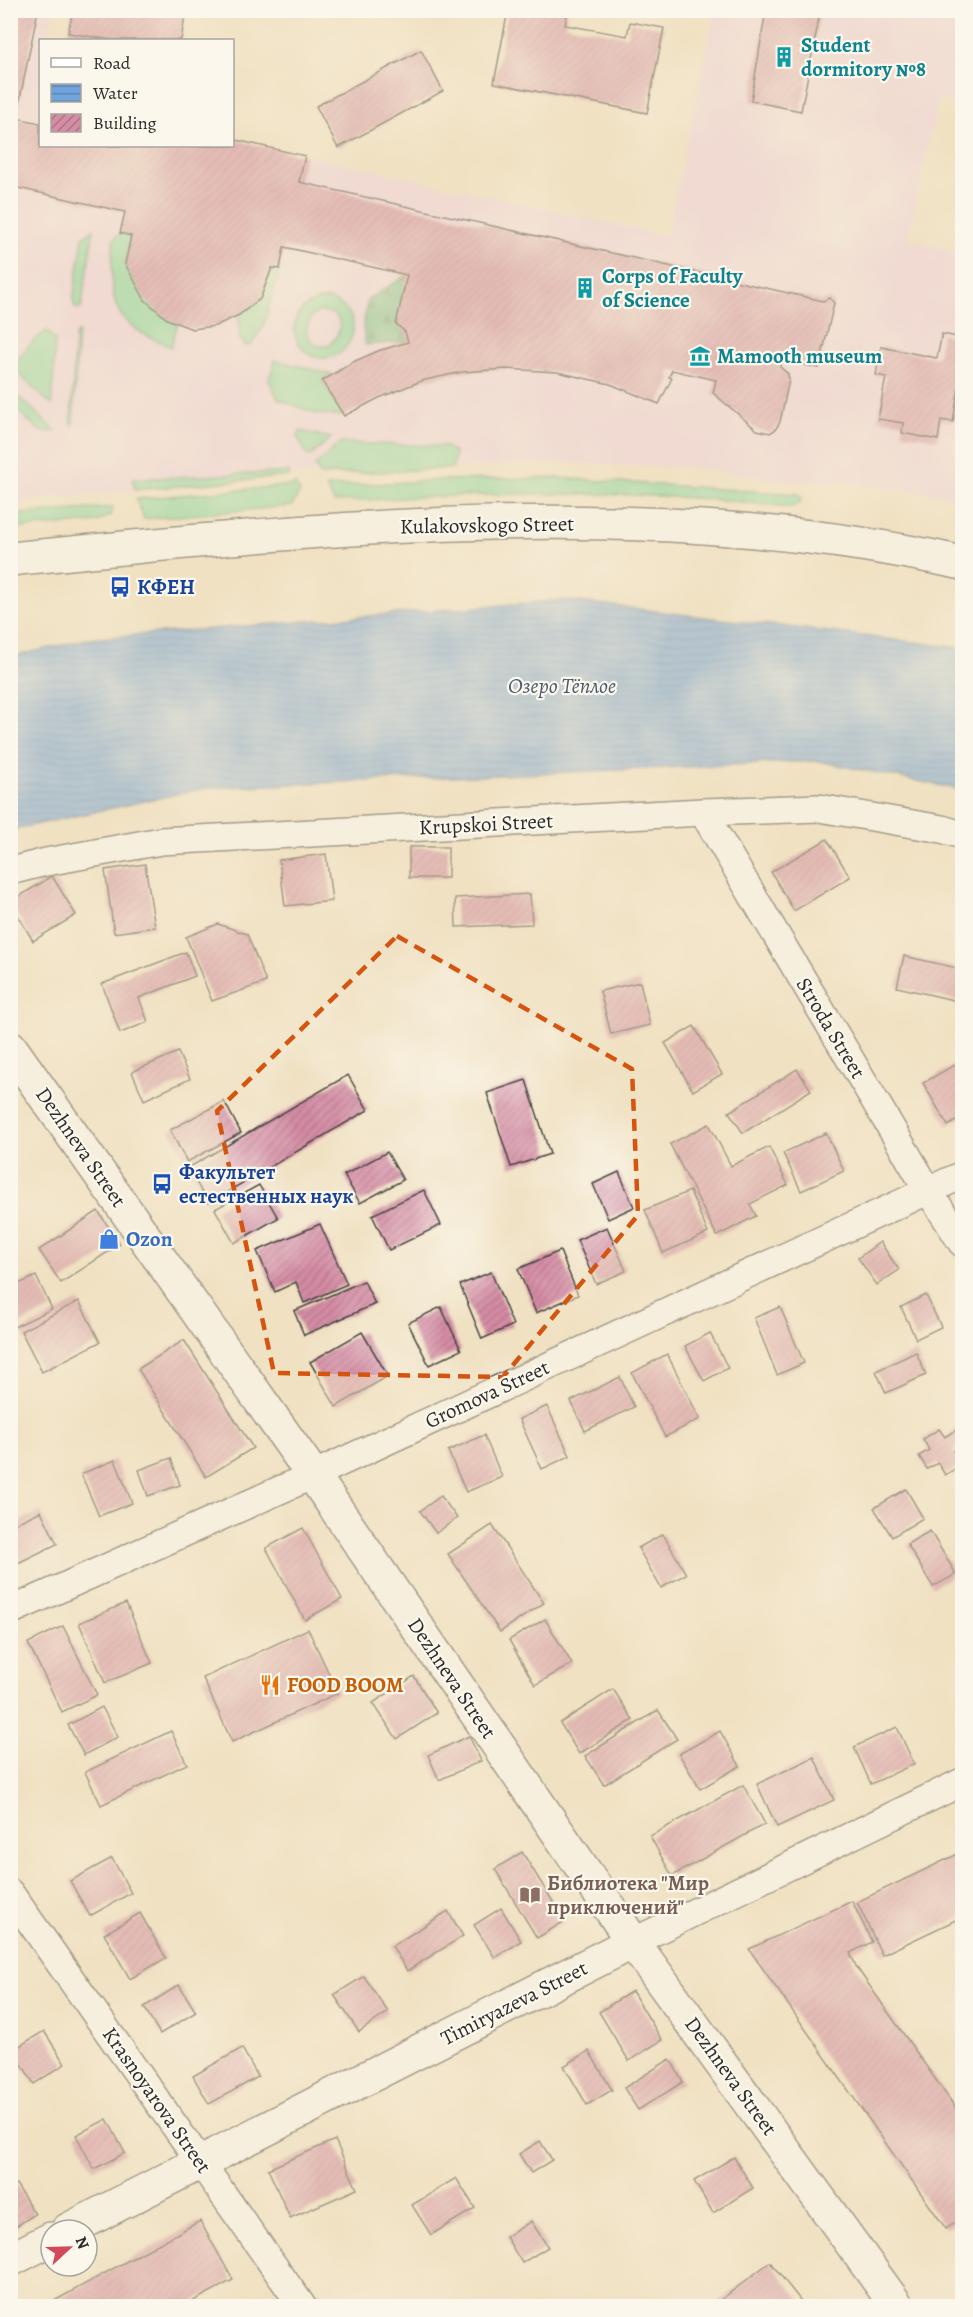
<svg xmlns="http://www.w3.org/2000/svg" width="973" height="2317" font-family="Alegreya,serif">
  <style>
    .built { fill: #f0d0e4 }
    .grass { fill: #7ed69b; stroke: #548063; stroke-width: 1.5; fill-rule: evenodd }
    .forest { fill: url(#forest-firs); stroke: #487157; stroke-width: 1.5 }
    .water { fill: url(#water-rules); stroke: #4e6884; stroke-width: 1.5 }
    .building { fill: url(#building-hatch) }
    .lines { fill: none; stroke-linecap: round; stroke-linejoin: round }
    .street-casing { stroke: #494642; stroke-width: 30 }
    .secondary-casing { stroke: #494642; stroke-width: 36 }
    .street { stroke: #fff; stroke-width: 27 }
    .secondary { stroke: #fff; stroke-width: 33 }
    .marked { fill: none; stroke: #d5540f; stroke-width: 4.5; stroke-dasharray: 12 8; stroke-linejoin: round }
    .labels { text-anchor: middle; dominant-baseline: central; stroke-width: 4.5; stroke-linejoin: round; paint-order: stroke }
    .culture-label { font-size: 21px; font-weight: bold; fill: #0d838f; stroke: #fbf7ec; text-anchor: start }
    .street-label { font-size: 21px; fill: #2b2b2b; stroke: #fbf7ec }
    .transit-label { font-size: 21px; font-weight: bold; fill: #164399; stroke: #fbf7ec; text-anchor: start }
    .shop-label { font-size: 21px; font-weight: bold; fill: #366cbe; stroke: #fbf7ec; text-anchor: start }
    .food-label { font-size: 21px; font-weight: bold; fill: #c56008; stroke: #fbf7ec; text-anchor: start }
    .education-label { font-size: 21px; font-weight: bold; fill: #785e54; stroke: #fbf7ec; text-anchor: start }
    .water-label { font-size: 22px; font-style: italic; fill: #475b72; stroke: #fbf7ec }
  </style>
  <defs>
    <pattern id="forest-firs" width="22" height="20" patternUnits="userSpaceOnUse" patternTransform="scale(1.5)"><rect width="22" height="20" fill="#66b783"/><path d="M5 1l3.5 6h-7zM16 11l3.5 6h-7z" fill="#54956b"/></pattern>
    <pattern id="water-rules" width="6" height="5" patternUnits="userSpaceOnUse" patternTransform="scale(1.5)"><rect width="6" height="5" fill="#71a4dd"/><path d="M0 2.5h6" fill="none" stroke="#5d86b3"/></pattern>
    <pattern id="building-hatch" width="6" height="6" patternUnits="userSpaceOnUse" patternTransform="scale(1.5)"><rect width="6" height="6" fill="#d58ca5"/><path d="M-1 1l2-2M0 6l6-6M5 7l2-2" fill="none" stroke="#ad7387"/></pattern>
  </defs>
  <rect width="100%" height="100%" fill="#fbf7ec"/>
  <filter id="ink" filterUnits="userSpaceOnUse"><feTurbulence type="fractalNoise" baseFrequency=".0167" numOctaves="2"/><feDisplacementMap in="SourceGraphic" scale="12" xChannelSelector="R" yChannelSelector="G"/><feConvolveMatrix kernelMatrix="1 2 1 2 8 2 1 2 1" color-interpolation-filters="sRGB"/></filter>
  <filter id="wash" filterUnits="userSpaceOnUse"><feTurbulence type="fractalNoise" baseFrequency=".008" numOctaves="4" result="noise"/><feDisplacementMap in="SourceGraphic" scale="24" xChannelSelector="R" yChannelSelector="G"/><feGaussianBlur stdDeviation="1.35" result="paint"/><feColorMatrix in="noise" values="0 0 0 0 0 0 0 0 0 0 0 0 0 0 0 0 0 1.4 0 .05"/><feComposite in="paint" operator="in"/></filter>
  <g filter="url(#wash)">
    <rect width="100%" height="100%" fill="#f0e1c3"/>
    <g class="built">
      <path d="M38,11H53L48,40H40V123L16,118Z"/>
      <path d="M715,11H766L751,100L800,111L820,13L823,11H962V104L938,100L908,239L962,254V501L937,494L834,481L798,483L688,467L552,463L289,476L11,502L10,192L14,187L125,212L120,233L131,236L125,264L145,300L167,319L192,329L215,326L239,315L260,299L272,268L280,269L284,247L407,275L396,324L408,342L378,351L353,362L322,381L344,416L379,398L421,381L462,372L506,369L557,372L610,384L659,403L672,379L669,377L672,370L716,380L714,393L757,430L764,434L775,430L789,380L788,374L780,367L781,360L819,368L834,304L830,298L823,301L299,182L305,156L233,139L667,236Z"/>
    </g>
    <g class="grass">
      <path d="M94,229L81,309L75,308L73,301L83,237Z"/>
      <path d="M120,233L131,236L125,264C139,289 150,313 178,323L171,347C106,320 111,303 113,240Z"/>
      <path d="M272,268L280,269L263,327L251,345L246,346L240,339L239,315L260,299Z"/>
      <path d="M328,299C380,316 341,377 307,353C301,348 297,342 295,334C291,313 308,300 328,299ZM318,312C364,307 325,376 306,331L311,317Z"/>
      <path d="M47,331L55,340L52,405L11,367L34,340Z"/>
      <path d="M78,331L73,425L71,422L75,337Z"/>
      <path d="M275,360L331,374L322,381L344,416L317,414L278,399L269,380Z"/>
      <path d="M11,390L56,431L41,432L11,405Z"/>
      <path d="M300,431L331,438L312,455H307L297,436Z"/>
      <path d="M340,443L445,446L455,453L453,468L320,475L315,466Z"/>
      <path d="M289,472V476L135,490L132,479Z"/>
      <path d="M560,478L797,494L801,497L800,503L792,507C759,504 726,500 693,498C573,490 453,495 334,502L326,487L441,480Z"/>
      <path d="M296,485L300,492L292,506L144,519L136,499Z"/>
      <path d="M113,507L111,515L97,522L11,529V515Z"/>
    </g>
    <path class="forest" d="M407,275L405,332L408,342L365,345L363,326L368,299Z"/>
    <path class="water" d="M564,600L962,648V790L818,761L205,788L11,830V657L87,639Z"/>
    <g id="blocks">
      <g class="building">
        <path d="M10,10H38L16,118L40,123V146H232V139L305,156L299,182L823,301L830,298L834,303L819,368L781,360L780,367L788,374L789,380L780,422L775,430L770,433L757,430L713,393L716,380L672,370L669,377L672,378L659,404L610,384L557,372L506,369L462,372L421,381L379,398L344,416L322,381L353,362L378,351L408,342L405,332L396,324L407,275L284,247L280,269L272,268L260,299L239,315L215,326L192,329L167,319L145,300L125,264L131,236L120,233L125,212L14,187L10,192Z"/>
        <path d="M73,10H186L181,40H112L68,33Z"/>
        <path d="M508,10H568L565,25L627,36L630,22L664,28L647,113L494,83Z"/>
        <path d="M766,10H823L820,13L801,111L751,101Z"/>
        <path d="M421,50L443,91L338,148L316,106Z"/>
        <path d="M942,334L962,338V369L953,422L941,420L938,440L902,433L903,423L878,419L886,377L876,375L881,347L937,358Z"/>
        <path d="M827,839L850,877L794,911L771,872Z"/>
        <rect x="409" y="847" width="39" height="31"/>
        <path d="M326,854L332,901L285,906L279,860Z"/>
        <path d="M145,864L155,927L114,933L105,870Z"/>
        <path d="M52,876L76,915L33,941L10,902Z"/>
        <path d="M530,894L532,924L456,927L455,898Z"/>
        <path d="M218,924L247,934L266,982L212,1001L186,937Z"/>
        <path d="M186,952L195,976L139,998L148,1022L120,1033L102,984Z"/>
        <path d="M904,956L962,969V1002L897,987Z"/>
        <path d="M640,982L650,1025L611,1034L600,991Z"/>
        <path d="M694,1026L722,1074L693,1091L665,1043Z"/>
        <path d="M178,1052L190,1079L144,1100L132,1072Z"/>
        <path d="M956,1064L962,1075V1117L948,1126L923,1083Z"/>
        <path d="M797,1069L811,1090L743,1133L729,1112Z"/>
        <path d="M348,1075L368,1110L208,1203L188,1168Z"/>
        <path d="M526,1080L550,1154L511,1167L487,1093Z"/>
        <path d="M224,1101L241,1133L187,1162L170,1130Z"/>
        <path d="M709,1124L731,1166L769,1147L788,1185L750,1204L756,1216L717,1236L670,1144Z"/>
        <path d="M826,1133L844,1171L801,1191L783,1153Z"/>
        <path d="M387,1152L403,1180L360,1203L344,1175Z"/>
        <path d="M619,1172L634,1207L608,1219L593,1184Z"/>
        <path d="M259,1185L278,1218L234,1243L215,1209Z"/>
        <path d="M424,1190L441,1225L389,1250L372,1215Z"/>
        <path d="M690,1191L708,1233L663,1253L645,1210Z"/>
        <path d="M98,1211L120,1244L61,1283L39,1250Z"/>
        <path d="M320,1224L347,1284L304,1303L296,1282L275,1292L257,1251Z"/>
        <path d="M607,1227L626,1271L596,1284L577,1240Z"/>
        <path d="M880,1242L899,1270L877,1285L858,1258Z"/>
        <path d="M560,1251L578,1295L536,1313L518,1269Z"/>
        <path d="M491,1272L513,1325L482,1339L460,1285Z"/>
        <path d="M36,1276L52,1309L10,1329V1288Z"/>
        <path d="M364,1281L375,1304L304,1335L294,1311Z"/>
        <path d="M926,1295L941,1327L916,1339L901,1307Z"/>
        <path d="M79,1301L100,1342L42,1372L21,1331Z"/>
        <path d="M441,1307L461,1350L429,1365L408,1323Z"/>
        <path d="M780,1307L804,1363L777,1375L754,1318Z"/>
        <path d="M362,1332L388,1376L336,1407L310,1362Z"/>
        <path d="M710,1333L728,1368L704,1381L685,1346Z"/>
        <path d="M184,1340L253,1448L206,1477L138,1369Z"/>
        <path d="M916,1352L926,1375L886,1393L876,1371Z"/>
        <path d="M667,1354L700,1419L665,1437L632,1373Z"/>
        <path d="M620,1377L634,1407L585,1431L571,1401Z"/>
        <path d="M547,1406L570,1456L542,1469L519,1419Z"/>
        <path d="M962,1426V1445L953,1451L962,1465L945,1475L938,1463L927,1469L919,1456L929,1450L923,1439L939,1429L945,1437Z"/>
        <path d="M484,1435L502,1477L466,1492L448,1451Z"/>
        <path d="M171,1458L180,1485L148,1496L139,1470Z"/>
        <path d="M115,1460L132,1503L99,1516L81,1474Z"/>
        <path d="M906,1489L923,1518L892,1537L874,1508Z"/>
        <path d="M441,1496L457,1518L436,1533L420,1511Z"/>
        <path d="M41,1511L57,1544L16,1564L10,1552V1526Z"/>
        <path d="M492,1525L544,1603L500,1632L448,1554Z"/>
        <path d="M303,1528L342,1599L305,1620L266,1548Z"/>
        <path d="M930,1531L956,1574L933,1587L907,1544Z"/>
        <path d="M663,1534L686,1574L661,1588L638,1548Z"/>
        <path d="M126,1603L152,1663L105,1683L79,1623Z"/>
        <path d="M545,1619L572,1664L535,1685L509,1640Z"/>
        <path d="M63,1626L97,1695L62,1712L28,1643Z"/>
        <path d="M308,1629L338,1693L232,1742L203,1678Z"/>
        <path d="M414,1676L437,1713L397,1739L373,1703Z"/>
        <path d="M613,1689L633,1720L579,1754L560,1723Z"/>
        <path d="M102,1707L118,1737L84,1755L68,1725Z"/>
        <path d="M658,1710L677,1739L604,1785L585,1756Z"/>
        <path d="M897,1727L914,1764L871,1784L854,1747Z"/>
        <path d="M171,1731L187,1764L101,1805L85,1772Z"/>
        <path d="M720,1731L740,1766L700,1789L679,1754Z"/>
        <path d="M469,1736L481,1761L439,1780L428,1755Z"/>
        <path d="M814,1757L834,1800L777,1827L757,1784Z"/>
        <path d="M743,1785L765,1824L672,1876L650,1836Z"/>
        <path d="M522,1852L565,1921L537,1938L495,1869Z"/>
        <path d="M962,1852V1917L882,1955L857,1902Z"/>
        <path d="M112,1858L131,1893L90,1916L70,1881Z"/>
        <path d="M852,1901L872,1942L850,1953L857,1968L962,2117V2218L946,2229L749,1949Z"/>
        <path d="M501,1908L521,1941L495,1958L474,1925Z"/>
        <path d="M448,1911L463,1936L407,1971L392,1946Z"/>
        <path d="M140,1913L166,1958L130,1979L104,1934Z"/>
        <path d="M364,1976L388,2012L359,2032L334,1995Z"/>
        <path d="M179,1985L196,2012L160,2034L144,2007Z"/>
        <path d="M632,1991L662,2040L629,2061L599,2012Z"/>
        <path d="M44,2031L65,2064L34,2084L13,2050Z"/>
        <path d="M242,2048L258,2077L209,2104L193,2076Z"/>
        <path d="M589,2051L612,2090L587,2105L564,2066Z"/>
        <path d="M670,2059L683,2082L638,2110L624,2088Z"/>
        <path d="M107,2119L125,2153L94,2169L76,2135Z"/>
        <path d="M335,2140L357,2189L290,2218L268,2169Z"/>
        <path d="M540,2141L552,2160L531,2173L519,2154Z"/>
        <path d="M734,2157L753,2188L713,2213L694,2181Z"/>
        <path d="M456,2178L475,2208L431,2235L412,2205Z"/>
        <path d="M16,2184L35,2214L12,2229L10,2187Z"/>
        <path d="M200,2221L233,2280L184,2306H45Z"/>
        <path d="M531,2221L548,2247L522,2263L506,2237Z"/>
        <path d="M770,2262L801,2301L793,2306H713Z"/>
      </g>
    </g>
  </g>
  <g filter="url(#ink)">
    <use href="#blocks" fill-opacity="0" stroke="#494642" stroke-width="1.5"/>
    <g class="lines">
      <g class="street-casing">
        <g id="street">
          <path d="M703,812L928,1190L962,1243"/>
          <path d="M10,871L46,862L161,841L703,812L819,808L942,829L962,835"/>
          <path d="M10,1611L313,1475L962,1175"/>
          <path d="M10,1893L302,2306"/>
          <path d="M633,1942L962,1782"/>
        </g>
      </g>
      <g class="secondary-casing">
        <g id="secondary">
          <path d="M10,559C325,528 650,493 962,563"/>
          <path d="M10,1047L313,1475L633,1942L897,2306"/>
          <path d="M68,2230L633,1942"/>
          <path d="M10,2260L51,2239"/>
        </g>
      </g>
      <use href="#street" class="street"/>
      <use href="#secondary" class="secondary"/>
    </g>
  </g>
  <path d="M0 0H973V2317H0ZM397,936L632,1069L638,1215L503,1377L274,1373L217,1111Z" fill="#f0e1c3" fill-opacity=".55" fill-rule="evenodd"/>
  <path class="marked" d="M397,936L632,1069L638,1215L503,1377L274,1373L217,1111Z"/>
  <defs>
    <g id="building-bare" transform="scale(1.62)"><path d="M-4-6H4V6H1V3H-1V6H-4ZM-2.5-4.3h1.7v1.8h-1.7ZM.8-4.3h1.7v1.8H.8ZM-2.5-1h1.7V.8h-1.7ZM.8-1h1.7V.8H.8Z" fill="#0f9aa8" stroke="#fbf7ec" stroke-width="2.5" paint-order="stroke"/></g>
    <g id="museum-bare" transform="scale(1.62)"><path d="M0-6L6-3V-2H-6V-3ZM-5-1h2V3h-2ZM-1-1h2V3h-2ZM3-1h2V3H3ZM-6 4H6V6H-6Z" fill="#0f9aa8" stroke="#fbf7ec" stroke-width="2.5" paint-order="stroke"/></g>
    <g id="bus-bare" transform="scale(1.62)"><path d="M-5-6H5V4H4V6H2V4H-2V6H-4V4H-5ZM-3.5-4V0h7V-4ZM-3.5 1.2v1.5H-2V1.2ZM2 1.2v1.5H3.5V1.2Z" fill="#1a4fb4" stroke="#fbf7ec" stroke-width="2.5" paint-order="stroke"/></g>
    <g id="shop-bare" transform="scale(1.62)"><path d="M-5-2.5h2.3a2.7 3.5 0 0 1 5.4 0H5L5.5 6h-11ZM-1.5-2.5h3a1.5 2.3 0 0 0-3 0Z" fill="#3f7fe0" stroke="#fbf7ec" stroke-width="2.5" paint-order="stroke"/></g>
    <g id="restaurant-bare" transform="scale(1.62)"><path d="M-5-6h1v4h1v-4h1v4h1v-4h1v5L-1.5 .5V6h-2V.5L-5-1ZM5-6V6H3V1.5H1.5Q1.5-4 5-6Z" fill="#e8710a" stroke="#fbf7ec" stroke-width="2.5" paint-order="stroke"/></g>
    <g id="library-bare" transform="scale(1.62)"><path d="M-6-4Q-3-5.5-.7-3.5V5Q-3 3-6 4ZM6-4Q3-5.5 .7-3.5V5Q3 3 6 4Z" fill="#8d6e63" stroke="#fbf7ec" stroke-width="2.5" paint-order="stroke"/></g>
  </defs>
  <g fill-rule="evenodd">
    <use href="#building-bare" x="784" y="57"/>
    <use href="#building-bare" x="585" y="288"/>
    <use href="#museum-bare" x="700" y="356"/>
    <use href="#bus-bare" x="120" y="587"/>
    <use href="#bus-bare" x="162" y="1184"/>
    <use href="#shop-bare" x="109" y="1239"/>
    <use href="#restaurant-bare" x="270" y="1685"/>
    <use href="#library-bare" x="530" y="1895"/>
  </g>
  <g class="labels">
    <g class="culture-label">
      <text x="801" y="45">Student<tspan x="801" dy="24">dormitory №8</tspan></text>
      <text x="602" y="276">Corps of Faculty<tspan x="602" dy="24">of Science</tspan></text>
      <text x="717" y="356">Mamooth museum</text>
    </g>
    <g class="street-label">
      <text transform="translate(487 525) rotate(-1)">Kulakovskogo Street</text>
      <text transform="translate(486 824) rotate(-3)">Krupskoi Street</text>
      <text transform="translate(831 1028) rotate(59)">Stroda Street</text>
      <text transform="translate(81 1147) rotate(55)">Dezhneva Street</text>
      <text transform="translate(487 1394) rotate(-25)">Gromova Street</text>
      <text transform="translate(452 1678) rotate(56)">Dezhneva Street</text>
      <text transform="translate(514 2003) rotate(-27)">Timiryazeva Street</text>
      <text transform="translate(731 2076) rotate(54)">Dezhneva Street</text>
      <text transform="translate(157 2100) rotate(55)">Krasnoyarova Street</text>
    </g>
    <g class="transit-label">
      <text x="137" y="587">КФЕН</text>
      <text x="179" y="1172">Факультет<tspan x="179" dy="24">естественных наук</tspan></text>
    </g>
    <g class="shop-label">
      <text x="126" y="1239">Ozon</text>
    </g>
    <g class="food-label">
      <text x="287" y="1685">FOOD BOOM</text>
    </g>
    <g class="education-label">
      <text x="547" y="1883">Библиотека "Мир<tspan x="547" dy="24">приключений"</tspan></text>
    </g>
    <g class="water-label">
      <text x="562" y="686">Озеро Тёплое</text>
    </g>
  </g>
  <rect width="973" height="2317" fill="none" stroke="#fbf7ec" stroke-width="36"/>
  <rect x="39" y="39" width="195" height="108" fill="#fbf7ec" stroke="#a8a59f" stroke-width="1.5"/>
  <rect x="51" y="58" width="30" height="9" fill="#ffffff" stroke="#a8a59f" stroke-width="1.5"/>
  <text x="93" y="69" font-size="18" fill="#2b2b2b">Road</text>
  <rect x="51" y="84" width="30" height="18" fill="url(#water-rules)" stroke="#a8a59f" stroke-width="1.5"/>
  <text x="93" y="99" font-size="18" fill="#2b2b2b">Water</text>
  <rect x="51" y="114" width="30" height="18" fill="url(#building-hatch)" stroke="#a8a59f" stroke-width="1.5"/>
  <text x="93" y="129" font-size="18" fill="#2b2b2b">Building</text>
  <g transform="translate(69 2248) rotate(68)"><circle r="28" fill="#fbf7ec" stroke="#a8a59f" stroke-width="1.5"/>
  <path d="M0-4.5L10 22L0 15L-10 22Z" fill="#d1495b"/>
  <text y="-9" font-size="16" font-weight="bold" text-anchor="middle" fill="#2b2b2b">N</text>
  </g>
</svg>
